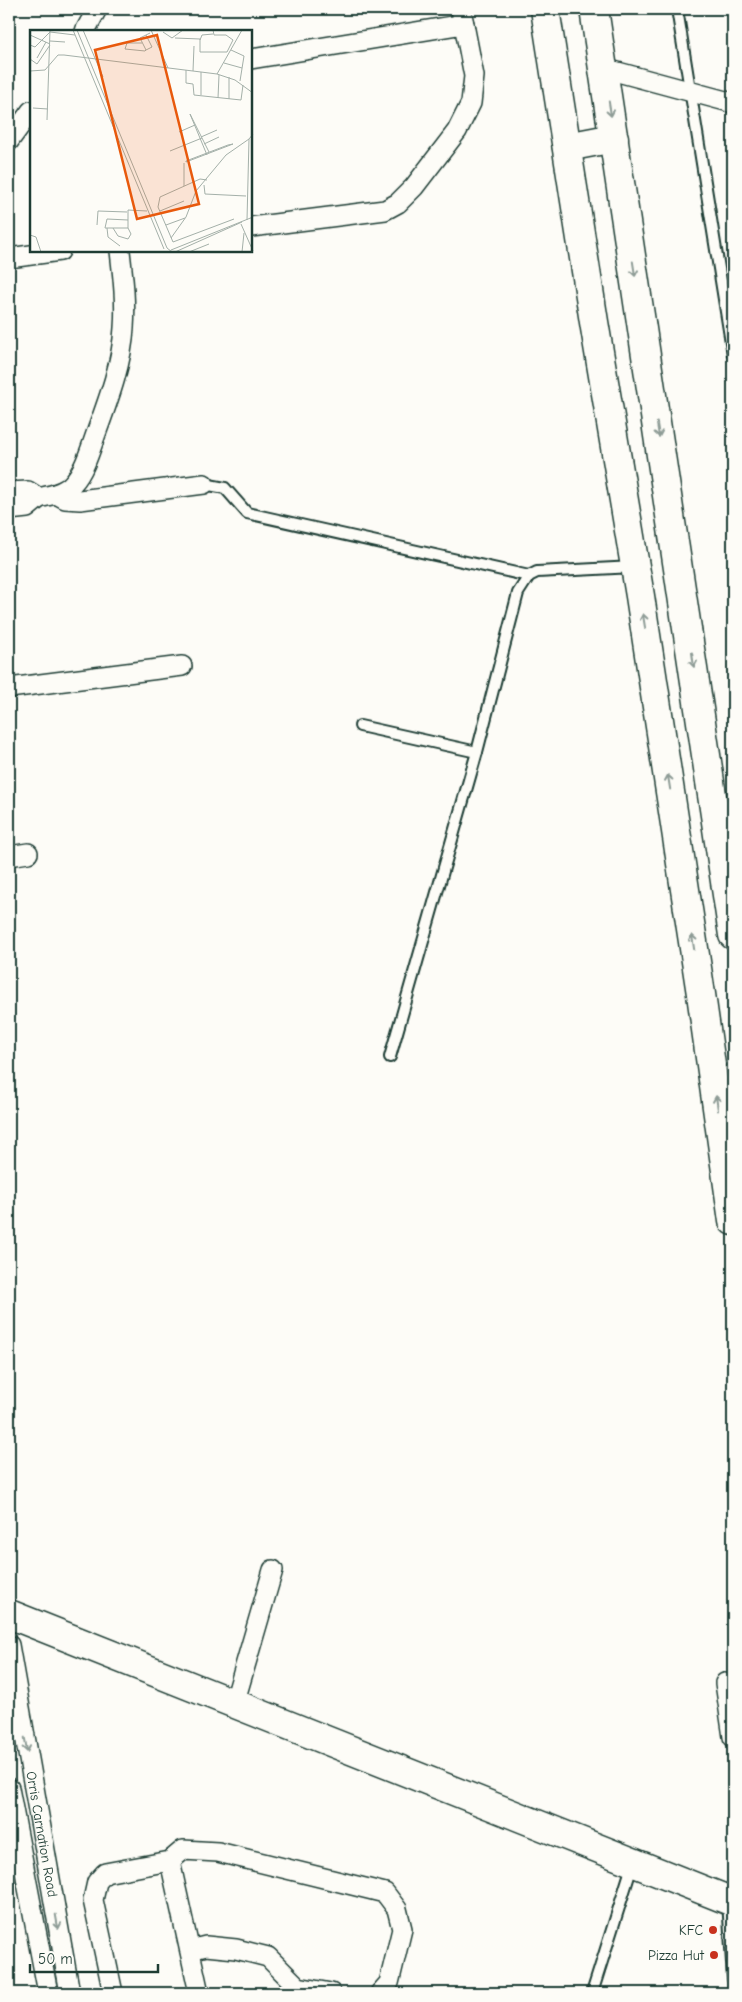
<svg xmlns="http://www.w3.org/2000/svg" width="742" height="2002" font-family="'Comic Neue',sans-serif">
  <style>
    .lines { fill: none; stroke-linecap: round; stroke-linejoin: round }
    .lane-casing { stroke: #1f3d34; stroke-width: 14 }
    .street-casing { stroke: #1f3d34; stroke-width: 22 }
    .secondary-casing { stroke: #1f3d34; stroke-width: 31 }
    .lane { stroke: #fdfcf7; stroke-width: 10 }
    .street { stroke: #fdfcf7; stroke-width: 19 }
    .secondary { stroke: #fdfcf7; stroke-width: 28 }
    .oneway { stroke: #8e9c96 }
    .poi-dot { fill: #c8321e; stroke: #fdfcf7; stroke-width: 2 }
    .labels { text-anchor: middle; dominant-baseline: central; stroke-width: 4; stroke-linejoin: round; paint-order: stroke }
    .street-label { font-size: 14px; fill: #1f3d34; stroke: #fdfcf7 }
    .poi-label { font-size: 14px; fill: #1f3d34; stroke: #fdfcf7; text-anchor: end }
    .inset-road { fill: none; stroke: #a4b0a9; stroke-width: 1 }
    .view { fill: #e8590c; fill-opacity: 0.15; stroke: #e8590c; stroke-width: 2.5 }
    .inset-edge { fill: none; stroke: #1f3d34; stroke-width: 2.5 }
  </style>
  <rect width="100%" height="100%" fill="#fdfcf7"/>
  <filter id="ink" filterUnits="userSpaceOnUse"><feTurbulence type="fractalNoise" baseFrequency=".02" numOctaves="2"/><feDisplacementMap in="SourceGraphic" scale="10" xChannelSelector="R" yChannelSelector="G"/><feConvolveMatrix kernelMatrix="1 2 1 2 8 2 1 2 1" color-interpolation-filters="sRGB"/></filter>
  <g filter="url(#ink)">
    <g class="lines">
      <g class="lane-casing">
        <g id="lane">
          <path d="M677,9L733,355"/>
          <path d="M204,484L225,488L247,513L529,576"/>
          <path d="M360,726L477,752"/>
          <path d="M390,1057L477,752L518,593L529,576L537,572L634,567"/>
          <path d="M728,1901L733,1979"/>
          <path d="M592,1993L633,1863"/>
        </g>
      </g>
      <g class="street-casing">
        <g id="street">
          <path d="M85,31L97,9"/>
          <path d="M251,59L464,24"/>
          <path d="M603,68L733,103"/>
          <path d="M9,141L31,111"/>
          <path d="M251,227L385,210L398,203L414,187L457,131L471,103L474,76L461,9"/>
          <path d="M9,258L60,251"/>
          <path d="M9,492L28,491L39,498L27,508L9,510"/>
          <path d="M56,494L65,499L80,500L204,484"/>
          <path d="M39,498C50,495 65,493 73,483C85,470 91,447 97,431C109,398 122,363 124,328C126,302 123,277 120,251"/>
          <path d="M9,688L182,666"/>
          <path d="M9,856L28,853"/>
          <path id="s1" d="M9,1645L70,1993"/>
          <path d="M725,1683L733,1737"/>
          <path d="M234,1704L273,1570"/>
          <path d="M9,1788L48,1993"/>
          <path d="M190,1950L206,1946L236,1949L268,1957L298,1987L331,1993"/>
          <path d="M113,1993L93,1900L97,1882L105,1873L170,1861"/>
          <path d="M199,1993L170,1861L183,1850L218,1852L385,1893L397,1909L402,1929L389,1983L380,1993"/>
        </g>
      </g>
      <g class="secondary-casing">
        <g id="secondary">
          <path d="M545,9L594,322L640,596L701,994L733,1221"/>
          <path d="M594,9L733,935"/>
          <path d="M567,147L614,138"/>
          <path d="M9,1614L733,1902"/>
        </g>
      </g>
      <use href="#lane" class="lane"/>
      <use href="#street" class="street"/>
      <use href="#secondary" class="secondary"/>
    </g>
    <defs><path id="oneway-shaft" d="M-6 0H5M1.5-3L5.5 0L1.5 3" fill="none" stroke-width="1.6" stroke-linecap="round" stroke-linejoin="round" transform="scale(1.25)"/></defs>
    <g class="oneway">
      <use href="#oneway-shaft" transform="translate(610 109) rotate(81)"/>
      <use href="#oneway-shaft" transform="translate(634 269) rotate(81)"/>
      <use href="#oneway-shaft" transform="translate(658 430) rotate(81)"/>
      <use href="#oneway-shaft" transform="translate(644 621) rotate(-99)"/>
      <use href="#oneway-shaft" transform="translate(693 660) rotate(82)"/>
      <use href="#oneway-shaft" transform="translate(669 782) rotate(-99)"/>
      <use href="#oneway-shaft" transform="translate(693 942) rotate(-99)"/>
      <use href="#oneway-shaft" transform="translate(717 1103) rotate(-98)"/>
      <use href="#oneway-shaft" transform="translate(26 1745) rotate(80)"/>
      <use href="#oneway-shaft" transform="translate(57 1922) rotate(80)"/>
    </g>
  </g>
  <g class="poi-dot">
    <circle cx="713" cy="1930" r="5"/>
    <circle cx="714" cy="1955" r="5"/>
  </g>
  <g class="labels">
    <g class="street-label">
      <text stroke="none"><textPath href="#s1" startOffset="192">Orris Carnation Road</textPath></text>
    </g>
    <g class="poi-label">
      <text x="703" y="1930">KFC</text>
      <text x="704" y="1955">Pizza Hut</text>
    </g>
  </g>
  <g transform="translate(30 30)">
    <rect width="222" height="222" fill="#fdfcf7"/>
    <path class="inset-road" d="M43,0L134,219M47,0L137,218L142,222M53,0L73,47M121,0L138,38M133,2L142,8L153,0M0,5L20,14M145,8L170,9V22H197L203,10L196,5H184L183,0M170,10L172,5L183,4M20,11L35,12M112,13H97L95,19L115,21L116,20L110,8L120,3M0,15L5,17L20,2L45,5M116,20L122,17L116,5M201,20L214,26L210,51M7,28L16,12M0,29L7,34L20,15M194,33L212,38M156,40V53L163,54L164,65L211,70L213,55M0,41L15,40L28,25H34L187,44L205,50L223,63M163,41L164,16M187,44L212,0M171,65V42M188,68L189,45M199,69V47M3,78L18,79M17,90L20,0M149,102L165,95M171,107L187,100M174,114L189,107M198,115L203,114L156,132V131ZM140,121L172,108M177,125L160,84L179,122M177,150L170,149L130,167L128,177L143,212L204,189M174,155L175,164L216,166M154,156V133M130,181L154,171M98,190L77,189L75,198H98M217,190L219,109L223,104M211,194L223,221M67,195L68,181L97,182M136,195L155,188M77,198L78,207L90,216M83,198L88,206L98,209L101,204L98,198V180L117,181M0,205L6,207L11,222M141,208L156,187L166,161L196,125L219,109M141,220L223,187M145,222L212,192M159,222L179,214M212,222L214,203"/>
    <path class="view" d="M127,5L169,174L107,189L65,20Z"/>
    <rect width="222" height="222" class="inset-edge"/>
  </g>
  <rect width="742" height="2002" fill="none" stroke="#fdfcf7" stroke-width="30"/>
  <rect x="15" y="15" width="712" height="1972" fill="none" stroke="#1f3d34" stroke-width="2" filter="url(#ink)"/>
  <path d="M30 1964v8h128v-8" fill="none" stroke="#1f3d34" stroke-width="2.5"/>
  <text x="38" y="1964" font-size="15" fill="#1f3d34" stroke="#fdfcf7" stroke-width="4" paint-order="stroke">50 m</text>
</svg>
